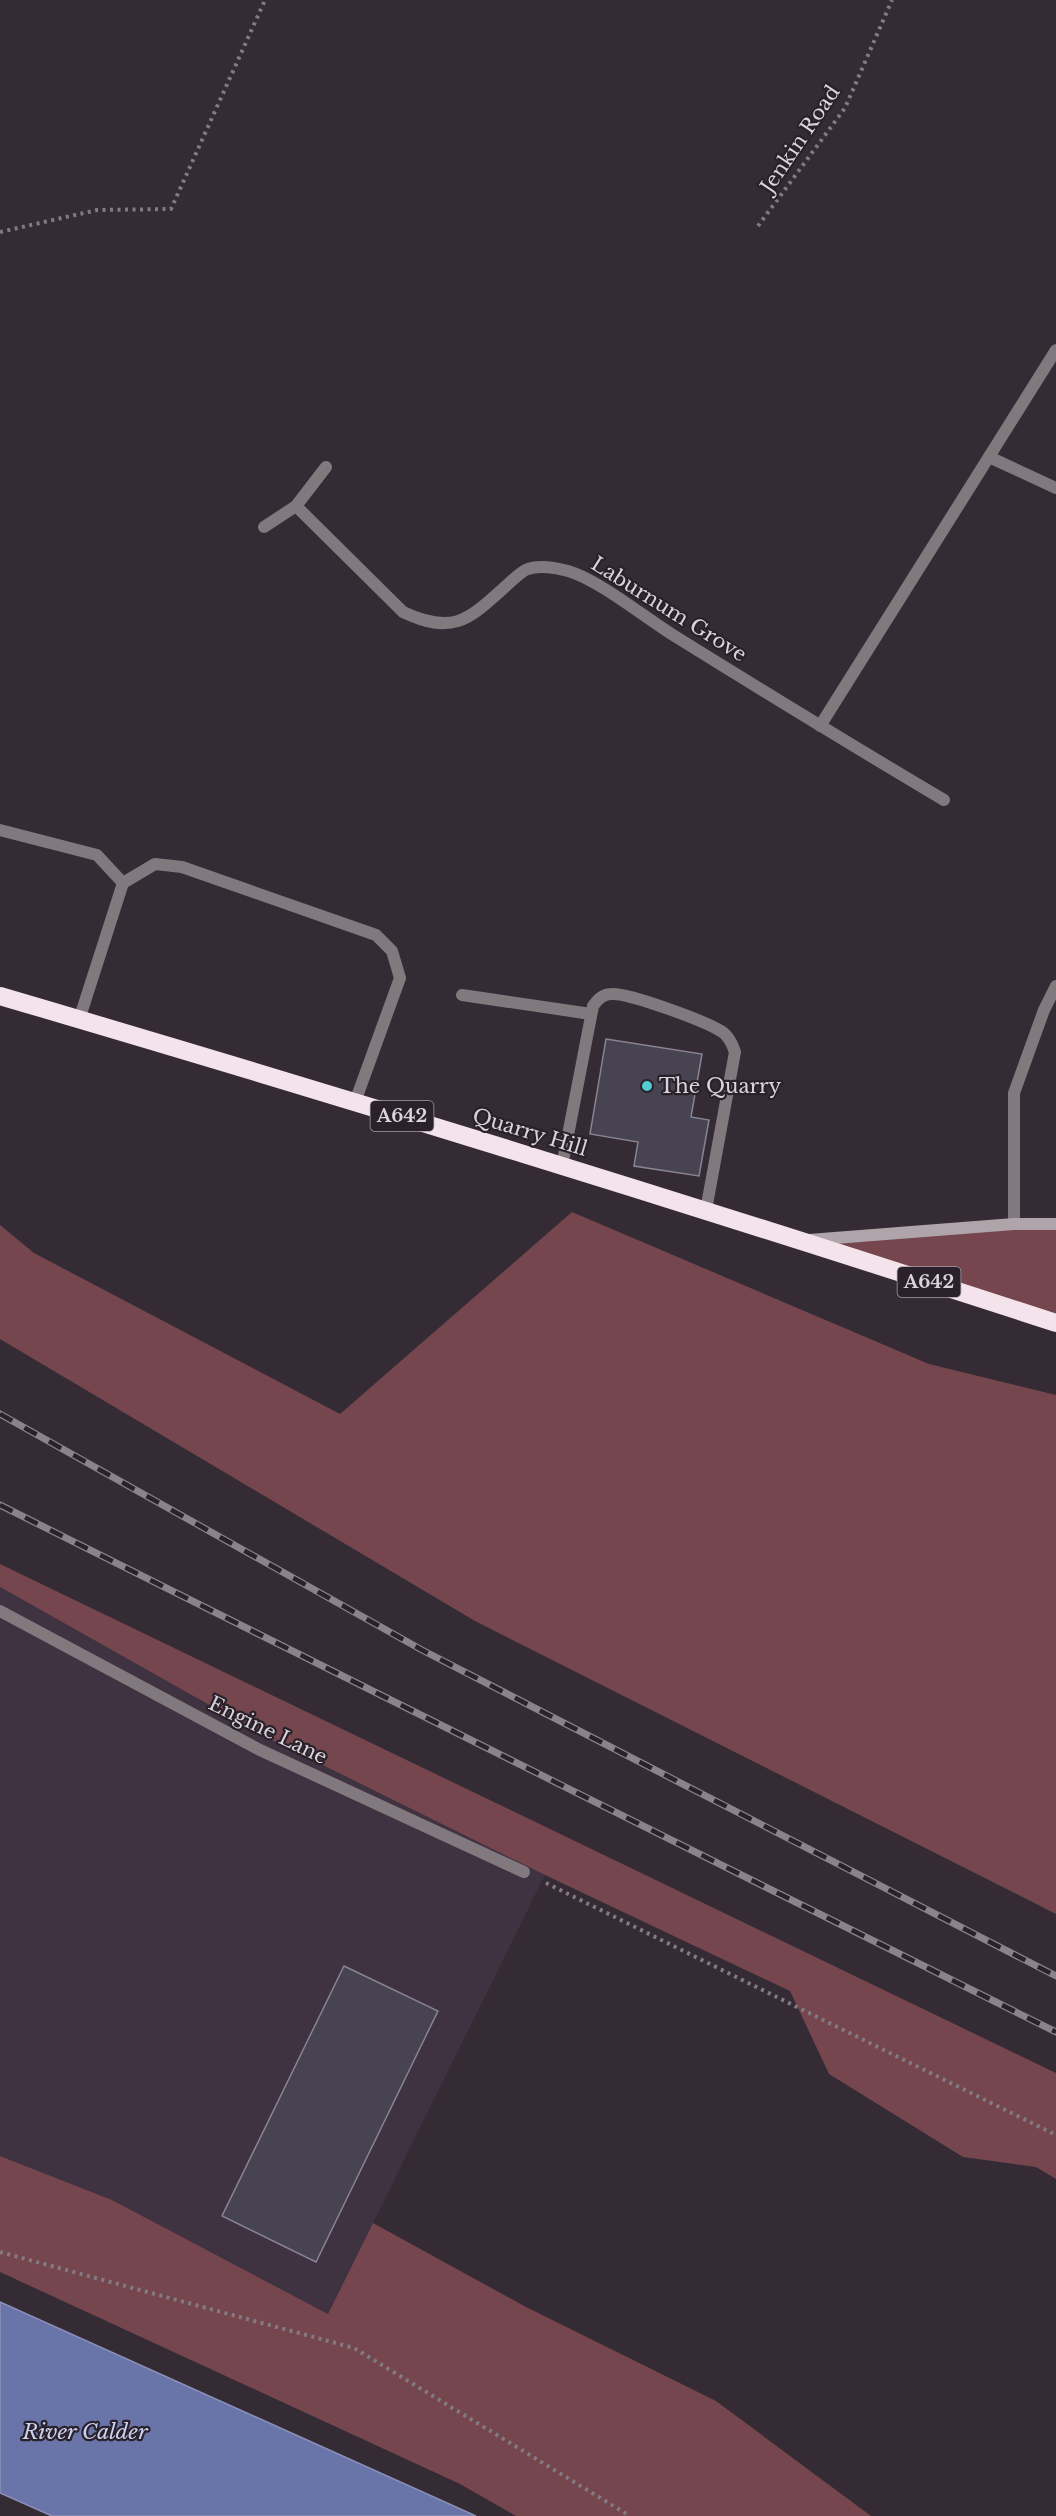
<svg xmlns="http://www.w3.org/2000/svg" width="1056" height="2516" font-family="'Libre Baskerville',serif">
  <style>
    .built { fill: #3f3241 }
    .green { fill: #75464d }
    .water { fill: #6974a9; stroke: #8b90b8; stroke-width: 1.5 }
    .building { fill: #474350; stroke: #888493; stroke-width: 1.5 }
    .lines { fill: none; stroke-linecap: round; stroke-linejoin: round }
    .path { stroke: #837b84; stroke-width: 4; stroke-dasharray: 3 4.5; stroke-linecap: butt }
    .lane { stroke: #81797d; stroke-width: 12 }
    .street { stroke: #81797d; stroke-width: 12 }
    .secondary { stroke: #afa4a9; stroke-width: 12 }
    .highway { stroke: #f5e3eb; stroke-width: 18 }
    .rail-casing { stroke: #8a838b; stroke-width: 7 }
    .rail { stroke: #2a212b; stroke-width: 4.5; stroke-dasharray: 14; stroke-linecap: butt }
    .poi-dot { fill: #51ccd5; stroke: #2a212b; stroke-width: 2 }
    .labels { text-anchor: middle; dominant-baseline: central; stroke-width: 4.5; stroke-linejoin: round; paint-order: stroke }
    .shield { fill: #2a212b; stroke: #a49ea6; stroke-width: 1.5 }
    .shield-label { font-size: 18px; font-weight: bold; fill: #d9d3da }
    .street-label { font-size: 20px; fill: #d9d3da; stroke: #2a212b }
    .poi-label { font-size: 20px; fill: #d9d3da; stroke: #2a212b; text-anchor: start }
    .water-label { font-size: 21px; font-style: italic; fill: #cad2f2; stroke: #2a212b }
  </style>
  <rect width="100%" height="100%" fill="#342b35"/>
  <path class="built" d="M0,1587L268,1738L545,1875L328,2314L112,2200L0,2156Z"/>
  <g class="green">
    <path d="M572,1212L929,1364L1056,1395V1914L475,1621L0,1339V1225L34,1253L340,1414Z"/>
    <path d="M1056,1224V1323L802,1240Z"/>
    <path d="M0,1564L1056,2073V2179L1036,2167L963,2157L829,2074L790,1991L545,1875L268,1738L0,1587Z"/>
    <path d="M0,2156L112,2200L328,2314L373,2223L526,2307L716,2401L871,2516H516L460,2484L0,2272Z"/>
  </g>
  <path class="water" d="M0,2302L476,2516H52L0,2493Z"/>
  <g class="building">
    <path d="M606,1039L702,1054L691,1117L709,1120L699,1176L634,1166L638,1142L590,1134Z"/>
    <path d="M344,1966L438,2011L316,2262L222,2216Z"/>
  </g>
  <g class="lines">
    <g class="path">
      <path d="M758,226L845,108L892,0"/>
      <path d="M0,232L97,210L171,209L265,0"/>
      <path d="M546,1883L1056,2135"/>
      <path d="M0,2252L354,2348L630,2516"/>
    </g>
    <g class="lane">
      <path d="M0,830L97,855L123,883"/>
      <path d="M462,995L591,1014"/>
      <path d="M79,1020L123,883L155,864L182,867L376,935L392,951L400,978L355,1102"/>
      <path d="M562,1166L593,1006C598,999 603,994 612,994C629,993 702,1020 719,1030C728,1034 732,1043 735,1052L706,1210"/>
      <path d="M1014,1224V1093L1044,1010L1056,986"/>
      <path d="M0,1611L260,1750L524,1872"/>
    </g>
    <g class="street">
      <path d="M989,457L1056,488"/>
      <path d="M296,506L403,612C454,636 469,619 506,586C512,581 521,571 528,569C539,565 557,568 568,571C599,580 644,617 673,635C763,691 853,746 944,800"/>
      <path d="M264,527L296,506L326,467"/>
      <path d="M820,726L1056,350"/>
    </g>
    <path class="secondary" d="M809,1240L1014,1224H1056"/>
    <path class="highway" d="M0,996C354,1100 706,1209 1056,1323"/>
    <g class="rail-casing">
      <g id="rail">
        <path d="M0,1414L422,1650L1056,1976"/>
        <path d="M0,1505L1056,2032"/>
      </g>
    </g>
    <use href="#rail" class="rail"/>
  </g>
  <circle class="poi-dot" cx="647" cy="1086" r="6"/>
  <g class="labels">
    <g class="shield">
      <rect x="370.5" y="1101" width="63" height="30" rx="4.5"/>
      <rect x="897.5" y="1267" width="63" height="30" rx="4.5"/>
    </g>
    <g class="shield-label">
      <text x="402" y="1116">A642</text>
      <text x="929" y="1282">A642</text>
    </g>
    <g class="street-label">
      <text transform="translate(800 139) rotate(-56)">Jenkin Road</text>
      <text transform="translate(669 609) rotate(32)">Laburnum Grove</text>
      <text transform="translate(530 1132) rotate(17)">Quarry Hill</text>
      <text transform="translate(268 1730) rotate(26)">Engine Lane</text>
    </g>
    <g class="poi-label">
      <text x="659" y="1086">The Quarry</text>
    </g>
    <g class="water-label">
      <text x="85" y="2432">River Calder</text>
    </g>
  </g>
</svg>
